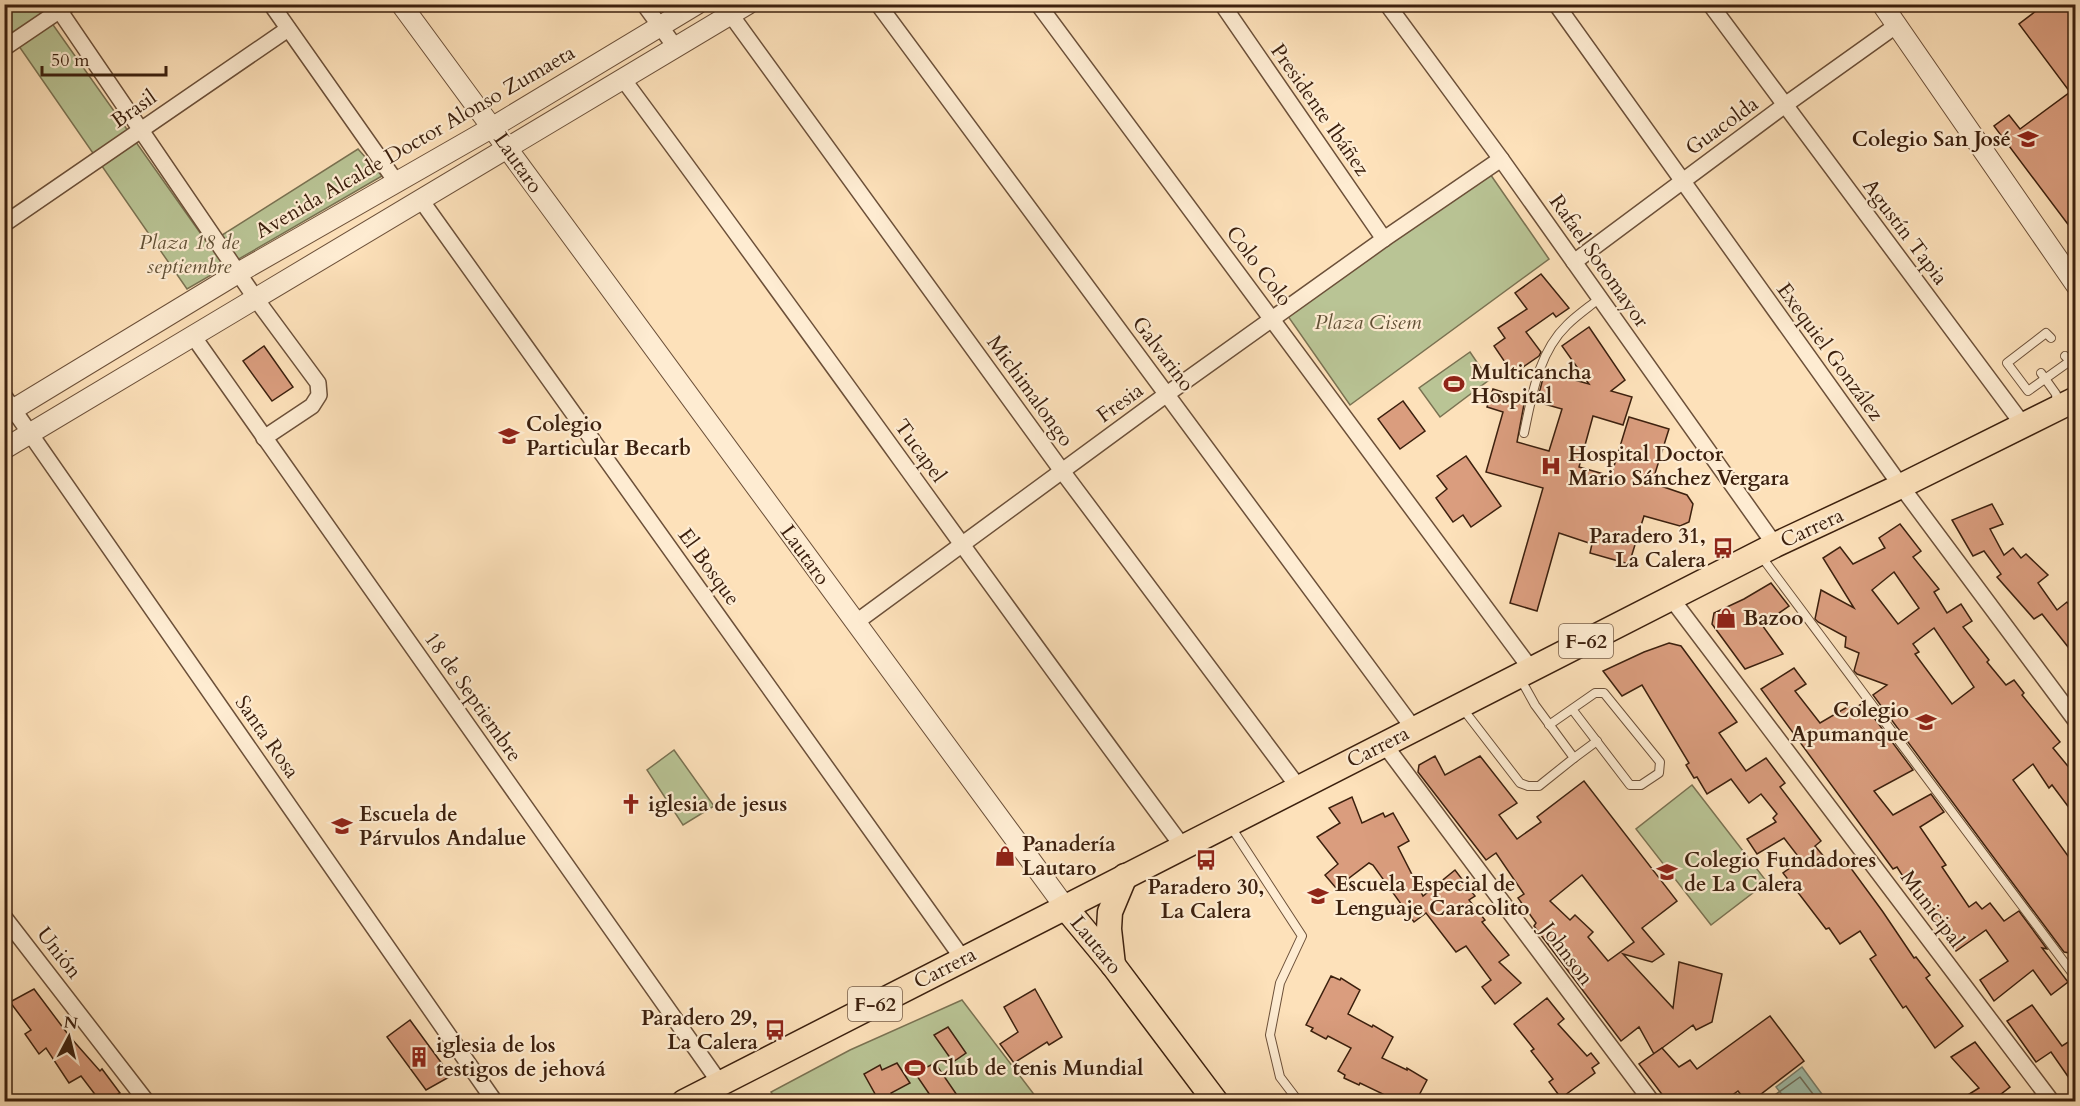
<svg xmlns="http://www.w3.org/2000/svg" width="2080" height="1106" font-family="Cardo,serif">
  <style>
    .green { fill: #b9c495; stroke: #7a7252; stroke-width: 1.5 }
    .water { fill: #a0beab; stroke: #787f6c; stroke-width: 1.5 }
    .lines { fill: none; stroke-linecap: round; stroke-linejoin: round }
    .shore { stroke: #6e6f5c; stroke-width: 1.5 }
    .building { fill: #da9d7e; stroke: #3c200e; stroke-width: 1.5; fill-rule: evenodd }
    .service-casing { stroke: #6c5039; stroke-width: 10 }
    .minor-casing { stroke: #6c5039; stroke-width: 18 }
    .tertiary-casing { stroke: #6c5039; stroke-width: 22 }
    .primary-casing { stroke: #3c200e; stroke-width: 27 }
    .service { stroke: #feecd2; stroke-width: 8 }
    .minor { stroke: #feecd2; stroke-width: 15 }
    .tertiary { stroke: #feecd2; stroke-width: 20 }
    .primary { stroke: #fde1ba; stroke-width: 24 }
    .labels { text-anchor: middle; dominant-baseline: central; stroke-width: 4.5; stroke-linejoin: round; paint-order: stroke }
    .shield { fill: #feecd2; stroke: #765d49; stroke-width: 1.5 }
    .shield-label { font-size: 20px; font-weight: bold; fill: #3c200e }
    .street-label { font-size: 21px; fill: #3c200e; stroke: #feecd2 }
    .poi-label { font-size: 21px; font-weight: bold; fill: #3c200e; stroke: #feecd2; text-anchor: start }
    .park-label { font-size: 21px; font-style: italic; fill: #625136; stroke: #feecd2 }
  </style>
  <rect width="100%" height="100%" fill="#fde1ba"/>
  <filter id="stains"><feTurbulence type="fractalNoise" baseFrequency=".00333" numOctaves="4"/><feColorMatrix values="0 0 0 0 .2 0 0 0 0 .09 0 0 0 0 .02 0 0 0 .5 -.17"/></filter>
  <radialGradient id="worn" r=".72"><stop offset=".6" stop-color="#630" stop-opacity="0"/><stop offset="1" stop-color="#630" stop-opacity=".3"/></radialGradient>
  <g class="green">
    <path d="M4,5H39L208,244L358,149L382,176L187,289L5,26Z"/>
    <path d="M1488,171L1549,259L1350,405L1285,312Z"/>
    <path d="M1470,352L1489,380L1440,417L1419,388Z"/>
    <path d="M674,750L714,806L683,825L647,770Z"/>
    <path d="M1692,785L1767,882L1711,925L1636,829Z"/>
    <path d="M962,1000L1039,1101L778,1102L771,1092L850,1050Z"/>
  </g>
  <path class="water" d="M1802,1067L1827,1101H1787L1776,1087Z"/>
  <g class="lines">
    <path class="shore" d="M1765,1102L1800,1077L1819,1102"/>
  </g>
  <g class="building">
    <path d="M2045,4H2068L2076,15V235L1994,126L2009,115L2020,129L2070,92L2019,24Z"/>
    <path d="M1541,274L1569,308L1556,317L1553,313L1526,332L1541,352L1539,356L1513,374L1494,346L1505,338L1498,328L1527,309L1515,293Z"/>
    <path d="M1589,327L1625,380L1611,391L1632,397L1623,425L1593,416L1579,467L1611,476L1629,417L1669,429L1652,483L1687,495L1693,504L1689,522L1680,526L1644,516L1629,564L1590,553L1592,544L1559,533L1537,611L1510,603L1543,488L1486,472L1503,412L1487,407L1493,389L1525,399L1517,442L1549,451L1562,409L1537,402L1543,378L1545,372L1589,384L1562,346Z"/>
    <path d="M264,346L293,387L272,401L243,361Z"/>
    <path d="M1403,401L1425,431L1400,449L1378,419Z"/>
    <path d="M1466,456L1501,506L1471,527L1463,515L1453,522L1436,498L1447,489L1437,476Z"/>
    <path d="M1992,504L2003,524L1990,529L2004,555L2013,548L2021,558L2026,554L2048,575L2038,583L2057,610L2067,602L2076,615V657L2042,614L2034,619L1997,577L2001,574L1984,551L1973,556L1952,520Z"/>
    <path d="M1900,524L1921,551L1913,557L1939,589L1934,592L1947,613L1961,604L1972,621L1963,627L1989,660L1987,662L2006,685L2014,680L2024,693L2022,695L2060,742L2053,748L2076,776V817L2052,785L2049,788L2033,764L2013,780L2076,867V954L2064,952L1873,695L1887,685L1857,674L1854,671L1859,653L1845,647L1846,637L1818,622L1815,619L1821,590L1854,608L1823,558L1840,547L1853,564L1885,548L1879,538ZM1894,572L1919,608L1898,624L1872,590ZM1934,628L1974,687L1952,704L1915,654L1919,652L1913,644Z"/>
    <path d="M1771,583L1789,606L1762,625L1783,654L1745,669L1712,624L1714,613L1744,599Z"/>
    <path d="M1669,643L1681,646L1737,722L1719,733L1746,771L1766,758L1785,783L1780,787L1821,841L1815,846L1831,865L1842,856L1883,912L1914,958L1916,957L1930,975L1926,978L1963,1026L1935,1048L1906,1006L1903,1008L1870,959L1876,955L1860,931L1840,944L1829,928L1826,929L1783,873L1801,860L1784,838L1757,854L1747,839L1776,822L1773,818L1777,814L1761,794L1749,803L1731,779L1707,794L1697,777L1694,778L1686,765L1689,763L1642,685L1622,696L1603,671L1644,652Z"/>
    <path d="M1794,668L1806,684L1795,691L1820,723L1849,706L1852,710L1863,703L1913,770L1874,791L1893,815L1931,794L1944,812L1920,827L1946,865L1942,867L1969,907L1976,902L1982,909L1990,903L2004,921L2019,911L2047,949L2042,948L2068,982L2051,995L2033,970L1994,1001L1980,980L2008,961L1986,930L1956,951L1924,905L1921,907L1909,890L1911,889L1897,867L1893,869L1761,689Z"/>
    <path d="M1435,756L1445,775L1480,756L1517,803L1499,815L1517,839L1541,822L1537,817L1584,781L1677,901L1642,928L1664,954L1652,962L1623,954L1673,1008L1679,962L1722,974L1712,1022L1696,1030L1693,1025L1654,1054L1639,1027L1621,1041L1534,926L1536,923L1518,898L1524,894L1496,853L1486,860L1418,772L1419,765ZM1582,875L1634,942L1608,961L1588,937L1593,932L1575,915L1570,920L1550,901Z"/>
    <path d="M1352,797L1362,823L1383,813L1385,817L1393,813L1409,841L1398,847L1423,896L1455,870L1475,896L1469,900L1485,920L1482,922L1509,955L1499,962L1521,983L1495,1004L1482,987L1491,980L1466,946L1456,952L1426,913L1414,922L1373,865L1369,863L1336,888L1325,875L1338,864L1317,837L1340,823L1329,808Z"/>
    <path d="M1331,976L1340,980L1341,978L1360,990L1348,1014L1372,1027L1373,1025L1393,1037L1382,1058L1407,1070V1068L1427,1080L1416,1101H1380L1383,1094L1360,1083L1359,1085L1344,1078L1345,1075L1338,1071L1351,1048L1328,1036L1326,1039L1311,1031L1313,1028L1306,1025Z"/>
    <path d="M34,989L70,1037L100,1071L102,1069L120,1093L106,1101H100L81,1076L69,1083L46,1048L39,1054L25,1034L31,1030L10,1002Z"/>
    <path d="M1035,989L1062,1037L1049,1045L1047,1042L1014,1063L1000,1044L1018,1032L1004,1007Z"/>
    <path d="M1547,998L1564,1019L1558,1024L1587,1056L1591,1053L1599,1063L1592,1068L1595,1073L1561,1098L1549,1082L1553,1079L1531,1051L1534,1049L1514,1024Z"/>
    <path d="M2032,1005L2062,1046L2076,1037V1088L2051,1052L2036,1062L2007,1021Z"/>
    <path d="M1770,1016L1804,1061L1752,1101H1746L1738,1091L1724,1101H1667L1639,1064L1662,1048L1679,1067L1690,1060L1697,1069Z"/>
    <path d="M410,1020L451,1076L426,1090L387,1037Z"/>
    <path d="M948,1027L966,1053L953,1062L934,1035Z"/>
    <path d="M1975,1042L2010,1087L1992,1101H1958L1979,1088L1951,1057Z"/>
    <path d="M897,1063L910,1083L891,1093L894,1101H879L864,1074L880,1065L882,1070Z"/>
    <path d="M935,1063L961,1101H934L915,1073Z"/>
  </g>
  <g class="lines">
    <g class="service-casing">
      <g id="service">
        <path d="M2051,338L2046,333L2007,363L2028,391L2070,361"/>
        <path d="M2065,356L2076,367"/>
        <path d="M2041,373L2056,394L2057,406"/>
        <path d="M1524,433C1532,396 1538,353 1567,325C1577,315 1589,307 1600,298"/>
        <path d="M1761,556L2076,978"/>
        <path d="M1463,709L1520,783L1528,786H1539L1574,758L1535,705L1520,678"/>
        <path d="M1549,725L1595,693H1604L1660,762L1659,773L1641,785H1630L1572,709"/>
        <path d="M1574,758L1597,741"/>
        <path d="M1231,827L1302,936L1280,983L1270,1035L1280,1077L1299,1102"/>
      </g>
    </g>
    <g class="minor-casing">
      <g id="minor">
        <path d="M55,4L256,299L318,383L319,395L312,406L264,438"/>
        <path d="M271,4L397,183"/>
        <path d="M644,4L676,48"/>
        <path d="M878,4L1414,729"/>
        <path d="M1038,4L1531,669"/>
        <path d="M1222,4L1384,239"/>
        <path d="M1387,4L1501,159L1775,545"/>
        <path d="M1556,4L1901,486L2076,721"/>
        <path d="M1710,4L2024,426"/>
        <path d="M731,15L1062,471L1299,788"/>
        <path d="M4,48L69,4"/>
        <path d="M623,79C812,334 994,592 1183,847"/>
        <path d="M421,200L963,959"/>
        <path d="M4,224L288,29"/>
        <path d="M1574,262L1785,105L1897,25"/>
        <path d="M193,336L720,1083"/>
        <path d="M4,396L495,1102"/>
        <path d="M1671,598L2052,1102"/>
        <path d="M855,623L1167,394L1384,239L1501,159"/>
        <path d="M1384,744L1652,1102"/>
        <path d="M4,917L147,1102"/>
      </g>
    </g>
    <g class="tertiary-casing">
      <g id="tertiary">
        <path d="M401,4L1065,907"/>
        <path d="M1882,4L2076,285"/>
        <path d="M4,415L238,273L493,127L697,4"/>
        <path d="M4,449L748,4"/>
      </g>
    </g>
    <g class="primary-casing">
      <g id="primary">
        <path d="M1065,907L1113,965L1216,1102"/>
        <path d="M1113,965L1109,929L1110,912L1125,876"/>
        <path d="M684,1102L1775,545L1901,486L2076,399"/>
      </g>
    </g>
    <use href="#service" class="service"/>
    <use href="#minor" class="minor"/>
    <use href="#tertiary" class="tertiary"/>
    <use href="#primary" class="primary"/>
  </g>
  <defs>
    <g id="school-bare" transform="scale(1.62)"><path d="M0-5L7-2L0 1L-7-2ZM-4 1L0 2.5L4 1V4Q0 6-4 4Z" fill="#8f2418" stroke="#feecd2" stroke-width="2.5" paint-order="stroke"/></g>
    <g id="stadium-bare" transform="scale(1.62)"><path d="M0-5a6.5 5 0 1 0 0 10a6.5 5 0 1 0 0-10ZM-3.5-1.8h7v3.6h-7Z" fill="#8f2418" stroke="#feecd2" stroke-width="2.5" paint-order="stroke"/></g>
    <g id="hospital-bare" transform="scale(1.62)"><path d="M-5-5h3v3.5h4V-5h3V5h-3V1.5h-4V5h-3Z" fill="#8f2418" stroke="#feecd2" stroke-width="2.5" paint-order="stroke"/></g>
    <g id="bus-bare" transform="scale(1.62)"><path d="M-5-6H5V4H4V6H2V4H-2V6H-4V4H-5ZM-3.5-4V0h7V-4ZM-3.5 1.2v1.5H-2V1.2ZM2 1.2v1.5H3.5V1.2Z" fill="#8f2418" stroke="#feecd2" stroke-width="2.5" paint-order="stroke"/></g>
    <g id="shop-bare" transform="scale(1.62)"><path d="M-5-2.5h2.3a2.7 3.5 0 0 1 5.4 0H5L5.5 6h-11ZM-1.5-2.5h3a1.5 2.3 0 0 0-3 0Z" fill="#8f2418" stroke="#feecd2" stroke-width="2.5" paint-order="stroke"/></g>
    <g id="church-bare" transform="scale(1.62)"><path d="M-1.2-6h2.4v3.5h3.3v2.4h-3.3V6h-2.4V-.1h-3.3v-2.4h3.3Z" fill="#8f2418" stroke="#feecd2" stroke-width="2.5" paint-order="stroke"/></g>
    <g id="building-bare" transform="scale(1.62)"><path d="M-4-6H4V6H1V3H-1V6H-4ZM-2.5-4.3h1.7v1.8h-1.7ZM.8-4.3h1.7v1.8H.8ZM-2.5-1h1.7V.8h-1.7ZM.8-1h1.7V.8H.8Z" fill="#8f2418" stroke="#feecd2" stroke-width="2.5" paint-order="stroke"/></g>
  </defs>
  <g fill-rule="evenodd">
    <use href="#school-bare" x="2028" y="139"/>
    <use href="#stadium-bare" x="1454" y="384"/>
    <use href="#school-bare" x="509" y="436"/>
    <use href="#hospital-bare" x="1551" y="466"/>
    <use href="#bus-bare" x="1723" y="548"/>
    <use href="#shop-bare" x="1726" y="618"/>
    <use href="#school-bare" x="1926" y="722"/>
    <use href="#church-bare" x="631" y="804"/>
    <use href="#school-bare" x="342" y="826"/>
    <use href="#shop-bare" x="1005" y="856"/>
    <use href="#bus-bare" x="1206" y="860"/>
    <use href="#school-bare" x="1667" y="872"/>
    <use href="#school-bare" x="1318" y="896"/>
    <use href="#bus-bare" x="775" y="1030"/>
    <use href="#building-bare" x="419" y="1057"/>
    <use href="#stadium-bare" x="915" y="1068"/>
  </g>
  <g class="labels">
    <g class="shield">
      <rect x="1559" y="624" width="54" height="34" rx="4.5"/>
      <rect x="848" y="987" width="54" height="34" rx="4.5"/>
    </g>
    <g class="shield-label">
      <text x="1586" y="641">F-62</text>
      <text x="875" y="1004">F-62</text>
    </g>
    <g class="street-label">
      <text transform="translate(134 109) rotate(-35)">Brasil</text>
      <text transform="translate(1320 110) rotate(55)">Presidente Ibáñez</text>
      <text transform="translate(1722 126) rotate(-36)">Guacolda</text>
      <text transform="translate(415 142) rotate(-30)">Avenida Alcalde Doctor Alonso Zumaeta</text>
      <text transform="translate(518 163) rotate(55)">Lautaro</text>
      <text transform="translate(1905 232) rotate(53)">Agustín Tapia</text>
      <text transform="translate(1599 261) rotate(55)">Rafael Sotomayor</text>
      <text transform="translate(1259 266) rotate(53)">Colo Colo</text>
      <text transform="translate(1830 352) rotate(54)">Exequiel González</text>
      <text transform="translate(1163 354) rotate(53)">Galvarino</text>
      <text transform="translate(1030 391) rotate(54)">Michimalongo</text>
      <text transform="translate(1120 403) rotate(-36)">Fresia</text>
      <text transform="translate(920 451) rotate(54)">Tucapel</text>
      <text transform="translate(1812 528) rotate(-25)">Carrera</text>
      <text transform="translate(805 555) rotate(54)">Lautaro</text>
      <text transform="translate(709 567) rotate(54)">El Bosque</text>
      <text transform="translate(473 697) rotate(55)">18 de Septiembre</text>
      <text transform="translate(267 737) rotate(55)">Santa Rosa</text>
      <text transform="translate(1378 747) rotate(-27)">Carrera</text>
      <text transform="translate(1932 909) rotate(53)">Municipal</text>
      <text transform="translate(1096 945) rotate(51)">Lautaro</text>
      <text transform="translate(59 953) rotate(52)">Unión</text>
      <text transform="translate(1567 954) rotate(53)">Johnson</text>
      <text transform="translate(945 968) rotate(-27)">Carrera</text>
    </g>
    <g class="poi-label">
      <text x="2011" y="139" text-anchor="end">Colegio San José</text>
      <text x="1471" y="372">Multicancha<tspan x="1471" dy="24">Hospital</tspan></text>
      <text x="526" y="424">Colegio<tspan x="526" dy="24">Particular Becarb</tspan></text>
      <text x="1568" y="454">Hospital Doctor<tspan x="1568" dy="24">Mario Sánchez Vergara</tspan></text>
      <text x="1706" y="536" text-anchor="end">Paradero 31,<tspan x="1706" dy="24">La Calera</tspan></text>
      <text x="1743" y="618">Bazoo</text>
      <text x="1909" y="710" text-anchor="end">Colegio<tspan x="1909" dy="24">Apumanque</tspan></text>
      <text x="648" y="804">iglesia de jesus</text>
      <text x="359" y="814">Escuela de<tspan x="359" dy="24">Párvulos Andalue</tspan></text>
      <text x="1022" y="844">Panadería<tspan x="1022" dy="24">Lautaro</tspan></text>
      <text x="1684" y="860">Colegio Fundadores<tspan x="1684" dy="24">de La Calera</tspan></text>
      <text x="1335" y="884">Escuela Especial de<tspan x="1335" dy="24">Lenguaje Caracolito</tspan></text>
      <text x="1206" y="887" text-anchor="middle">Paradero 30,<tspan x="1206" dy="24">La Calera</tspan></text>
      <text x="758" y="1018" text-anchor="end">Paradero 29,<tspan x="758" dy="24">La Calera</tspan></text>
      <text x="436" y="1045">iglesia de los<tspan x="436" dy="24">testigos de jehová</tspan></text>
      <text x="932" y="1068">Club de tenis Mundial</text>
    </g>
    <g class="park-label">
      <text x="189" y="242">Plaza 18 de<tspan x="189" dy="24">septiembre</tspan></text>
      <text x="1368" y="322">Plaza Cisem</text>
    </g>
  </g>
  <rect width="2080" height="1106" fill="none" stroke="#fde1ba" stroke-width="24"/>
  <rect x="6" y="6" width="2068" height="1094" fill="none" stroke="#3c200e" stroke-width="3"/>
  <rect x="12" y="12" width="2056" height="1082" fill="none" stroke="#3c200e" stroke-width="1.5"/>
  <g transform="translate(69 1037) rotate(7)" stroke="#feecd2" stroke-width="4.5" paint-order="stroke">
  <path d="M0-4.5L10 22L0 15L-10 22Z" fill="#3c200e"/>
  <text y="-9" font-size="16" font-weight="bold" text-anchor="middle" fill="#3c200e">N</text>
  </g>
  <path d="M42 66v9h124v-9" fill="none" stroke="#3c200e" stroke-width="3"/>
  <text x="51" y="66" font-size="18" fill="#3c200e" stroke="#feecd2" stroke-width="4.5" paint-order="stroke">50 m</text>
  <rect width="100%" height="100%" filter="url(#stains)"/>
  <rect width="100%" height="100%" fill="url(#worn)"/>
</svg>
